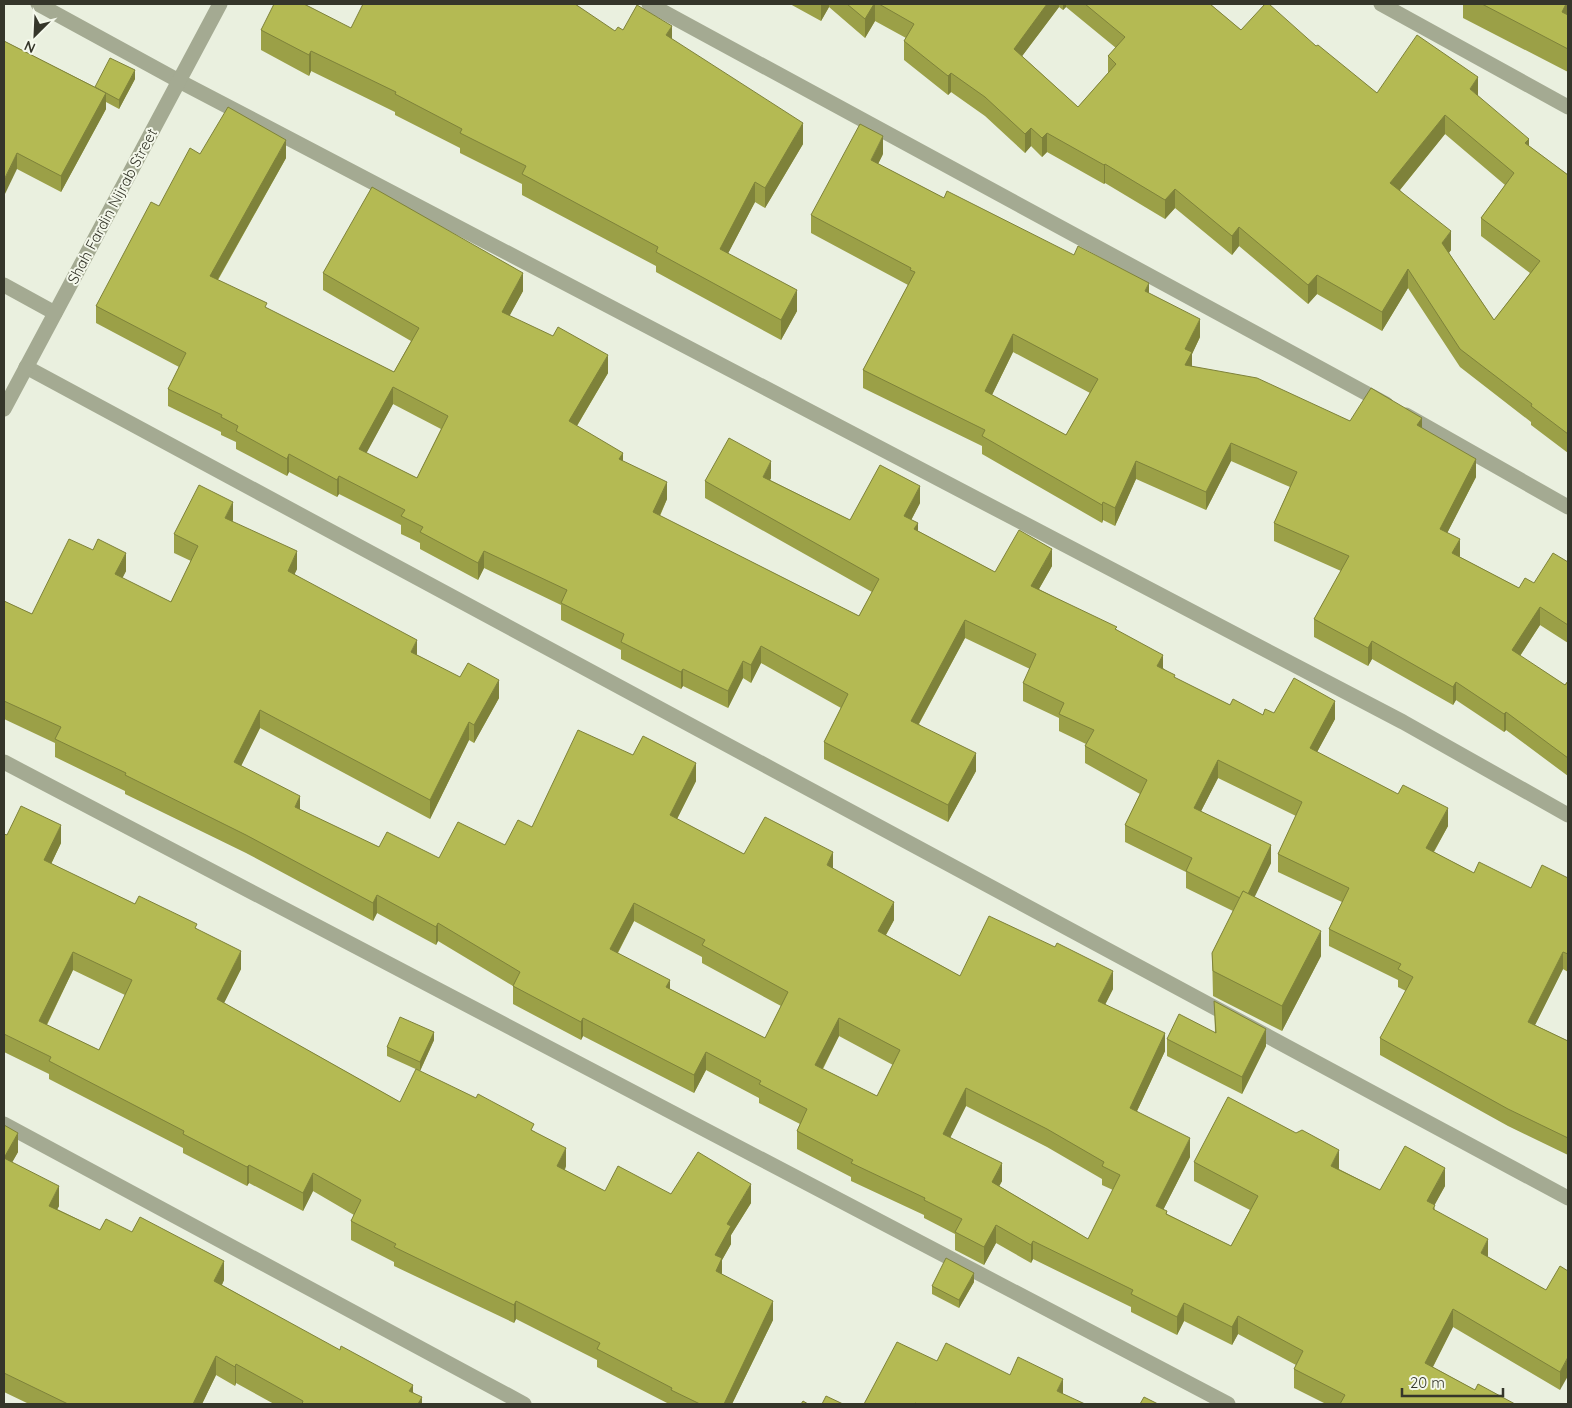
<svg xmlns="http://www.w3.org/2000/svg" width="1572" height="1408" font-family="Quicksand,sans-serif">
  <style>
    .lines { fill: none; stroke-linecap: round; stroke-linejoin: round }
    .minor { stroke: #a4aa92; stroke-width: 15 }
    .wall { fill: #9ba047; fill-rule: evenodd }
    .shaded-wall { fill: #7e823a }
    .building { fill: #b4ba53; stroke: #7e823a; fill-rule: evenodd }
    .labels { text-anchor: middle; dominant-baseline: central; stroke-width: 4; stroke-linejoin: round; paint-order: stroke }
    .street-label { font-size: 15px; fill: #35362a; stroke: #f4f8eb }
  </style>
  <rect width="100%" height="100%" fill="#eaf0df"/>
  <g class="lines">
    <g class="minor">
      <path d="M38,4L179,81L1403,722L1568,815"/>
      <path d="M649,4L1386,404"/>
      <path d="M1381,4L1568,107"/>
      <path d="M4,285L55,313"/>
      <path d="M26,367L1568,1198"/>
      <path d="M4,409L220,4"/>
      <path d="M1406,415L1568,507"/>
      <path d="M4,762L1228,1404"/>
      <path d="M4,1124L524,1404"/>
    </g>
  </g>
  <g class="wall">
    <path d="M790,4H1210L1241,30L1316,46L1377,93L1478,96L1529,146L1568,175V453L1531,425V422L1460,367L1408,288L1382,331L1317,294L1308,304L1239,246L1232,255L1175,208L1165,219L1105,183L1104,184L1047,152L1042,157L1031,146L1025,153L985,116L951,92L948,95L904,60V41L906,38L875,21L865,38L829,7L821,21ZM1059,7L1063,10L1066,7L1116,48L1108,56V73L1078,107L1022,56ZM1445,134L1505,185L1481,218V236L1530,273L1494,320L1449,253L1451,250L1400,190Z"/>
    <path d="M1461,4H1568V72L1463,18V5Z"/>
    <path d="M351,28L615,31L623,30L672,39L803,144L765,208L755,202L728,253L797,311L781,340L656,272V266L522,195V184L460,153V148L395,115V112L311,71L309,76L261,50V30Z"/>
    <path d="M4,41L95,87L135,79L119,109L106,102V109L61,192L17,169Z"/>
    <path d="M200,154L286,158L218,280L267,309L394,372L411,341L323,290V273L523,291L509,316L608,373L577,426L623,461L667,499L660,516L859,616L872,592L705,498V481L771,478L770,480L850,520L920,503L911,520L918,531L995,572L1052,566L1039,589L1117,630L1163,668L1175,678L1230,705L1263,715L1274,713L1335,719L1317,752L1448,826L1434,852L1474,873L1531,888L1568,878V972L1563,969L1535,1025L1568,1041V1155L1508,1126L1380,1055V1038L1406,991L1398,987V980L1329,946V929L1342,902L1278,872V854L1296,816L1218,778L1201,811L1271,863L1254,897L1321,956L1282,1031L1213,996L1212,953L1233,911L1186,888V872L1125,842V825L1140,794L1085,763V746L1086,744L1059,731V718L1023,701V683L1030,669L965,638L919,724L976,771L948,822L824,759V742L841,708L761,663L751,683L743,678L728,708L683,686L681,689L621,659V650L561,620V605L484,568L478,580L420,549V543L401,534V525L339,494L337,497L289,472L287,476L236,449V442L221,435V432L168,406V389L179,367L96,323V306L159,206ZM393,404L441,429L417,478L366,453Z"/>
    <path d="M883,154L878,164L944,198L1149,294L1200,337L1192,354V366L1350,421L1422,428L1476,477L1447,533L1460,557L1519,588L1534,583L1568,562V643L1540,625L1520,656L1565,685L1568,681V776L1506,730L1504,732L1456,700L1453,705L1372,659L1368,666L1314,637V619L1341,571L1274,541V523L1290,487L1231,461L1206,510L1136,479L1115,526L1103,520L1102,523L982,454V446L863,388V370L908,285L811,233V215ZM1013,352L1090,393L1066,435L992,395Z"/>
    <path d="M233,520L232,522L297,569L294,574L417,655L499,698L474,743L469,740L430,819L260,728L241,766L300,810L379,847L439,858L505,845L532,827L633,755L696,781L677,819L744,854L833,869L894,920L886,935L960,976L1113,989L1105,1004L1165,1051L1137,1111L1190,1157L1163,1210L1167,1214L1231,1246L1250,1210L1194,1181V1162L1339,1168V1169L1380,1190L1445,1186L1434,1205L1435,1210L1488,1257L1546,1290L1568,1271L1560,1390L1453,1327L1433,1367L1475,1390L1515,1404H1326L1294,1388V1369L1296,1365L1238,1334L1232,1345L1184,1321L1177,1335L1131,1312V1307L1033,1259L1031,1263L996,1243L984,1265L955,1250V1234L924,1218V1215L851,1181V1177L797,1149V1131L800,1124L759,1103V1098L706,1070L694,1093L583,1036L581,1040L513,1004V986L438,941L436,945L377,913L373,921L246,853L125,794V791L55,757V743L4,719V601L32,614L93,550L126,571L122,578L171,602L191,561L174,553V534ZM634,921L702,957V963L781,1006L765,1038L670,989L618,953ZM839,1036L893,1065L877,1096L823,1069ZM966,1106L1047,1147L1102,1179V1185L1113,1190L1088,1239L999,1186L1002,1181L950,1138Z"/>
    <path d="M4,834L7,835L61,843L51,864L135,904L197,929L241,969L224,1003L400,1102L534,1131L566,1166L565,1170L605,1191L671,1194L751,1203L731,1235V1244L722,1260V1274L773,1320L732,1404H669L597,1367V1360L516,1319L514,1323L394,1266V1262L351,1240V1221L354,1215L313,1191L303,1211L249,1183L247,1186L183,1153V1148L49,1079V1074L4,1052ZM73,970L125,995L99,1050L47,1025Z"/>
    <path d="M1214,1001L1266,1046L1242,1094L1167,1056V1039L1215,1032Z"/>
    <path d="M434,1040L420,1071L387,1056V1047Z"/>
    <path d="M4,1125L18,1152L12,1162L59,1206L57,1209L100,1230L224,1280L222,1285L413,1392L422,1404H274L236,1383L235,1386L216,1375L202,1404H29L4,1392Z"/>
    <path d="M974,1282L959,1308L932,1294V1286Z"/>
  </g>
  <g class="shaded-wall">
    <path d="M821,4H829V7L821,21Z"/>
    <path d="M874,4H875V21L865,38V19Z"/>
    <path d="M1047,4H1059V7L1014,67V49Z"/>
    <path d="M1063,4H1066V7L1063,10Z"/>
    <path d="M1566,4H1568V23L1562,12Z"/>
    <path d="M672,26V46L666,35Z"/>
    <path d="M311,51V71L309,76V55Z"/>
    <path d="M135,70V79L119,109V100Z"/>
    <path d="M951,73V92L948,95V76Z"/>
    <path d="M1478,77V96L1470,89Z"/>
    <path d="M106,93V109L61,192V176Z"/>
    <path d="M1445,115V134L1390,202V183Z"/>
    <path d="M803,123V144L765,208V188Z"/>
    <path d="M1031,128V146L1025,153V134Z"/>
    <path d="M1047,133V152L1042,157V138Z"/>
    <path d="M883,136V154L871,178V160Z"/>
    <path d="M1529,139V158L1525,143Z"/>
    <path d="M286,140V158L210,293V276Z"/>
    <path d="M17,153V169L4,196V180Z"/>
    <path d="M1105,164V183L1104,184V165Z"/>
    <path d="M755,182V202L720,269V249Z"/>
    <path d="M1175,189V208L1165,219V200Z"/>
    <path d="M1239,227V246L1232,255V236Z"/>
    <path d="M1451,231V250L1442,262V243Z"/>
    <path d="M1408,269V288L1382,331V312Z"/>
    <path d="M523,273V291L502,330V312Z"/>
    <path d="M1317,275V294L1308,304V285Z"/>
    <path d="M1149,283V301L1145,291Z"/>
    <path d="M797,290V311L781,340V320Z"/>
    <path d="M1200,319V337L1192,354V370L1185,383V349Z"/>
    <path d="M1013,334V352L985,409V391Z"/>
    <path d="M608,355V373L569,439V421Z"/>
    <path d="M393,387V404L359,467V449Z"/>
    <path d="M1422,418V436L1417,425Z"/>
    <path d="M1231,443V461L1206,510V492Z"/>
    <path d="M623,453V470L619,459Z"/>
    <path d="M289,454V472L287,476V459Z"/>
    <path d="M1476,459V477L1440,547V529Z"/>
    <path d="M771,461V478L763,494V477Z"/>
    <path d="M1136,461V479L1115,526V508Z"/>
    <path d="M339,476V494L337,497V480Z"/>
    <path d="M667,482V499L653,530V512Z"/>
    <path d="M920,486V503L904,534V516Z"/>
    <path d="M233,502V520L225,537V518Z"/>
    <path d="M1103,502V520L1102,523V505Z"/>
    <path d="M918,523V541L914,529Z"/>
    <path d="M1460,539V557L1452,553Z"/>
    <path d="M1052,549V566L1031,603V586Z"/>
    <path d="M297,551V569L288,589V571Z"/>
    <path d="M484,551V568L478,580V563Z"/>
    <path d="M126,553V571L115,593V574Z"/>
    <path d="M1540,607V625L1512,668V650Z"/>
    <path d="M965,620V638L911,738V721Z"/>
    <path d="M417,640V658L411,652Z"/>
    <path d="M1372,641V659L1368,666V648Z"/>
    <path d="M761,646V663L751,683V665Z"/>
    <path d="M1163,655V673L1157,666Z"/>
    <path d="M743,661V678L728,708V691Z"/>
    <path d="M683,669V686L681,689V672Z"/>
    <path d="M499,680V698L474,743V725Z"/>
    <path d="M1456,682V700L1453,705V687Z"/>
    <path d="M1335,701V719L1310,765V748Z"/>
    <path d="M260,710V728L234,780V762Z"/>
    <path d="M1506,712V730L1504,732V714Z"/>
    <path d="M469,722V740L430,819V800Z"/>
    <path d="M976,753V771L948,822V805Z"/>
    <path d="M1218,760V778L1194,825V808Z"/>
    <path d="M696,763V781L670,833V815Z"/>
    <path d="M300,796V814L295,807Z"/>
    <path d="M1448,808V826L1426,865V848Z"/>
    <path d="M61,825V843L44,879V860Z"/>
    <path d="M1271,845V863L1245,917V900Z"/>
    <path d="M833,852V871L827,865Z"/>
    <path d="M377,895V913L373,921V903Z"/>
    <path d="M894,902V920L878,949V931Z"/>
    <path d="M634,903V921L610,967V949Z"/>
    <path d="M438,923V941L436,945V927Z"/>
    <path d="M1321,931V956L1282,1031V1006Z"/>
    <path d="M241,951V969L217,1017V999Z"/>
    <path d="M73,952V970L39,1040V1021Z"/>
    <path d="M1563,952V969L1528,1039V1022Z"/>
    <path d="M1113,971V989L1098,1019V1001Z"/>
    <path d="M670,980V998L666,987Z"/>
    <path d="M583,1018V1036L581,1040V1022Z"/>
    <path d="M839,1018V1036L815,1083V1065Z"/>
    <path d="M1266,1029V1046L1242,1094V1077Z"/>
    <path d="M434,1032V1040L420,1071V1062Z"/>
    <path d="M1165,1033V1051L1130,1126V1108Z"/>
    <path d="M706,1052V1070L694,1093V1075Z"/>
    <path d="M966,1088V1106L943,1152V1134Z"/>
    <path d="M18,1133V1152L4,1177V1158Z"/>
    <path d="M1190,1138V1157L1156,1224V1206Z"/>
    <path d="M566,1148V1166L557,1184V1166Z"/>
    <path d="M1339,1150V1168L1331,1184V1166Z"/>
    <path d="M1002,1163V1181L992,1200V1182Z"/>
    <path d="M249,1165V1183L247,1186V1167Z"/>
    <path d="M1445,1168V1186L1427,1219V1201Z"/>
    <path d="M313,1173V1191L303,1211V1193Z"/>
    <path d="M751,1184V1203L731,1235V1244L722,1260V1277L716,1289L715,1255L727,1224Z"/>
    <path d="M59,1186V1206L49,1225V1206Z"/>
    <path d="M996,1225V1243L984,1265V1247Z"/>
    <path d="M1488,1239V1257L1481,1253Z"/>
    <path d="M1033,1241V1259L1031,1263V1245Z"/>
    <path d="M224,1261V1280L214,1300V1281Z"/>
    <path d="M974,1273V1282L959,1308V1300Z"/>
    <path d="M516,1301V1319L514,1323V1305Z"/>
    <path d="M773,1301V1320L732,1404H724Z"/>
    <path d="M1184,1303V1321L1177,1335V1317Z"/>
    <path d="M1453,1309V1327L1425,1382V1363Z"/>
    <path d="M1238,1316V1334L1232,1345V1327Z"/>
    <path d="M216,1356V1375L202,1404H193Z"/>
    <path d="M1568,1357V1376L1560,1390V1372Z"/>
    <path d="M236,1364V1383L235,1386V1367Z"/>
    <path d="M1063,1379V1397L1057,1391Z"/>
    <path d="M413,1385V1404L409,1391Z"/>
    <path d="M422,1397V1404H418Z"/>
  </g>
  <g class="building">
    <path d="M274,4H304L351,28L363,4H575L615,31L618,27L623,30L637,5L672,26L666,35L803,123L765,188L755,182L720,249L797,290L781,320L656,252L658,247L522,174L526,166L460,133L462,129L395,94L396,92L311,51L309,55L261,30Z"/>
    <path d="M847,4H874L865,19Z"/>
    <path d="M879,4H1047L1014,49L1078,107L1116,64L1108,56L1125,37L1085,4H1210L1241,30L1265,4H1269L1316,46L1318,45L1377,93L1417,35L1478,77L1470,89L1529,139L1525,143L1568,175V434L1531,406L1532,404L1460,349L1408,269L1382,312L1317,275L1308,285L1239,227L1232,236L1175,189L1165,200L1105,164L1104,165L1047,133L1042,138L1031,128L1025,134L985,97L951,73L948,76L904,41L914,24ZM1445,115L1514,173L1481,218L1540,261L1494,320L1442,243L1451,231L1390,183Z"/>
    <path d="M1482,4H1566L1562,12L1568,15V49Z"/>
    <path d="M4,41L106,93L61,176L17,153L4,180Z"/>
    <path d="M110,58L135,70L119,100L95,87Z"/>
    <path d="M228,107L286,140L210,276L267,303L265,307L394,372L419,328L323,273L372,187L523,273L502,312L553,336L558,327L608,355L569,421L623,453L619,459L667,482L653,512L859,616L879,579L705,481L729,438L771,461L763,477L850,520L880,465L920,486L904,516L918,523L914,529L995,572L1019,530L1052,549L1031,586L1117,627L1115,629L1163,655L1157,666L1175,675L1174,677L1230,705L1233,699L1263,715L1265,709L1274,713L1294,678L1335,701L1310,748L1398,794L1403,785L1448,808L1426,848L1474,873L1479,862L1531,888L1542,865L1568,878V954L1563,952L1528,1022L1568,1041V1138L1508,1109L1380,1038L1413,977L1398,969L1401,964L1329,929L1349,888L1278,854L1302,802L1218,760L1194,808L1271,845L1248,894L1243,891L1240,898L1186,871L1192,858L1125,825L1147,780L1085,746L1094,730L1059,714L1064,703L1023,683L1036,654L965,620L911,721L976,753L948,805L824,742L848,694L761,646L751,665L743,661L728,691L683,669L681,672L621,642L624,634L561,603L567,590L484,551L478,563L420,532L423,527L401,516L405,510L339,476L337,480L289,454L287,459L236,431L238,426L221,417L222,415L168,389L186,353L96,306L151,202L159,206L190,148L200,154ZM393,387L448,416L417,478L359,449Z"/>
    <path d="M860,124L883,136L871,160L944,198L947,191L1074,255L1078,246L1149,283L1145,291L1200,319L1185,349L1192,352L1185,365L1257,378L1350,421L1371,388L1422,418L1417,425L1476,459L1440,529L1460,539L1452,553L1519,588L1525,578L1534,583L1553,553L1568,562V625L1540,607L1512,650L1565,685L1568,681V758L1506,712L1504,714L1456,682L1453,687L1372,641L1368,648L1314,619L1349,556L1274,523L1297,472L1231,443L1206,492L1136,461L1115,508L1103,502L1102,505L982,436L985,430L863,370L915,272L910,270L911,268L811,215ZM1013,334L1098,379L1066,435L985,391Z"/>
    <path d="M199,485L233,502L225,518L297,551L288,571L417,640L411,652L460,677L468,663L499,680L474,725L469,722L430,800L260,710L234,762L300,796L295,807L379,847L387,832L439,858L458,822L505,845L518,820L532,827L578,730L633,755L643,736L696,763L670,815L744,854L765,817L833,852L827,865L894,902L878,931L960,976L989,916L1055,947L1057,943L1113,971L1098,1001L1165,1033L1130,1108L1190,1138L1156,1206L1167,1211L1166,1214L1231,1246L1258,1196L1194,1162L1228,1097L1296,1133L1302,1130L1339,1150L1331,1166L1380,1190L1405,1146L1445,1168L1427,1201L1435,1205L1433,1209L1488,1239L1481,1253L1546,1290L1560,1266L1568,1271V1357L1560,1372L1453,1309L1425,1363L1475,1390L1478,1384L1515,1404H1340L1345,1395L1294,1369L1303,1351L1238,1316L1232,1327L1184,1303L1177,1317L1131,1294L1133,1290L1033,1241L1031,1245L996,1225L984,1247L955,1232L962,1219L924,1200L925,1198L851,1163L853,1160L797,1131L807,1109L759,1084L761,1081L706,1052L694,1075L583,1018L581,1022L513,986L520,972L438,923L436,927L377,895L373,903L246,835L125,775L126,773L55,739L61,727L4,701V601L32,614L69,539L93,550L98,539L126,553L115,574L171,602L198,546L174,534ZM634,903L705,940L702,945L788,992L765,1038L666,987L670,980L610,949ZM839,1018L900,1050L877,1096L815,1065ZM966,1088L1047,1129L1104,1162L1102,1166L1120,1175L1088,1239L992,1182L1002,1163L943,1134Z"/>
    <path d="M21,806L61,825L44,860L135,904L139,896L197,924L195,928L241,951L217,999L400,1102L416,1069L476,1098L478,1094L534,1124L531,1130L566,1148L557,1166L605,1191L618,1166L671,1194L698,1152L751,1184L727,1224L731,1226L715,1255L722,1258L716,1271L773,1301L724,1404H700L671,1390L672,1388L597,1349L600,1343L516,1301L514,1305L394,1247L396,1244L351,1221L361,1200L313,1173L303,1193L249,1165L247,1167L183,1134L184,1131L49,1061L51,1057L4,1034V834L7,835ZM73,952L132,980L99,1050L39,1021Z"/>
    <path d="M1243,891L1321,931L1282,1006L1213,971L1212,953Z"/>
    <path d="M1214,1001L1266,1029L1242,1077L1167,1039L1179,1014L1216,1033Z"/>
    <path d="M400,1017L434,1032L420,1062L387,1047Z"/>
    <path d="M4,1125L18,1133L4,1158L59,1186L49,1206L100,1230L106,1219L132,1232L140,1217L224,1261L214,1281L340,1350L341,1346L413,1385L409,1391L422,1397L418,1404H302L303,1401L236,1364L235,1367L216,1356L193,1404H68L4,1373Z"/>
    <path d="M946,1258L974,1273L959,1300L932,1286Z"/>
    <path d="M897,1342L937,1361L946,1343L1010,1375L1018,1357L1063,1379L1057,1391L1085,1404H917L915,1403L914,1404H864Z"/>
    <path d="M826,1396L843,1404H822Z"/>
    <path d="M1144,1397L1158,1404H1140Z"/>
    <path d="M803,1401L808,1404H801Z"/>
  </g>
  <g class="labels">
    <g class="street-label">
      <text transform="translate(112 206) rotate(-62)">Shah Fardin Nijrab Street</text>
    </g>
  </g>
  <rect width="1572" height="1408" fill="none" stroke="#35362a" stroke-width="10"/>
  <g transform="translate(35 35) rotate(204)" stroke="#f4f8eb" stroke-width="4" paint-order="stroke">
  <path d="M0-4L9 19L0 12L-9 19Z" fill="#35362a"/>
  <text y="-8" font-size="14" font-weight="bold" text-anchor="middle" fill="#35362a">N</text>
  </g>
  <path d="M1402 1388v8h101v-8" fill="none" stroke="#35362a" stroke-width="2.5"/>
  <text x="1410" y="1388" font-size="15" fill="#35362a" stroke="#f4f8eb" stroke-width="4" paint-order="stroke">20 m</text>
</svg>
